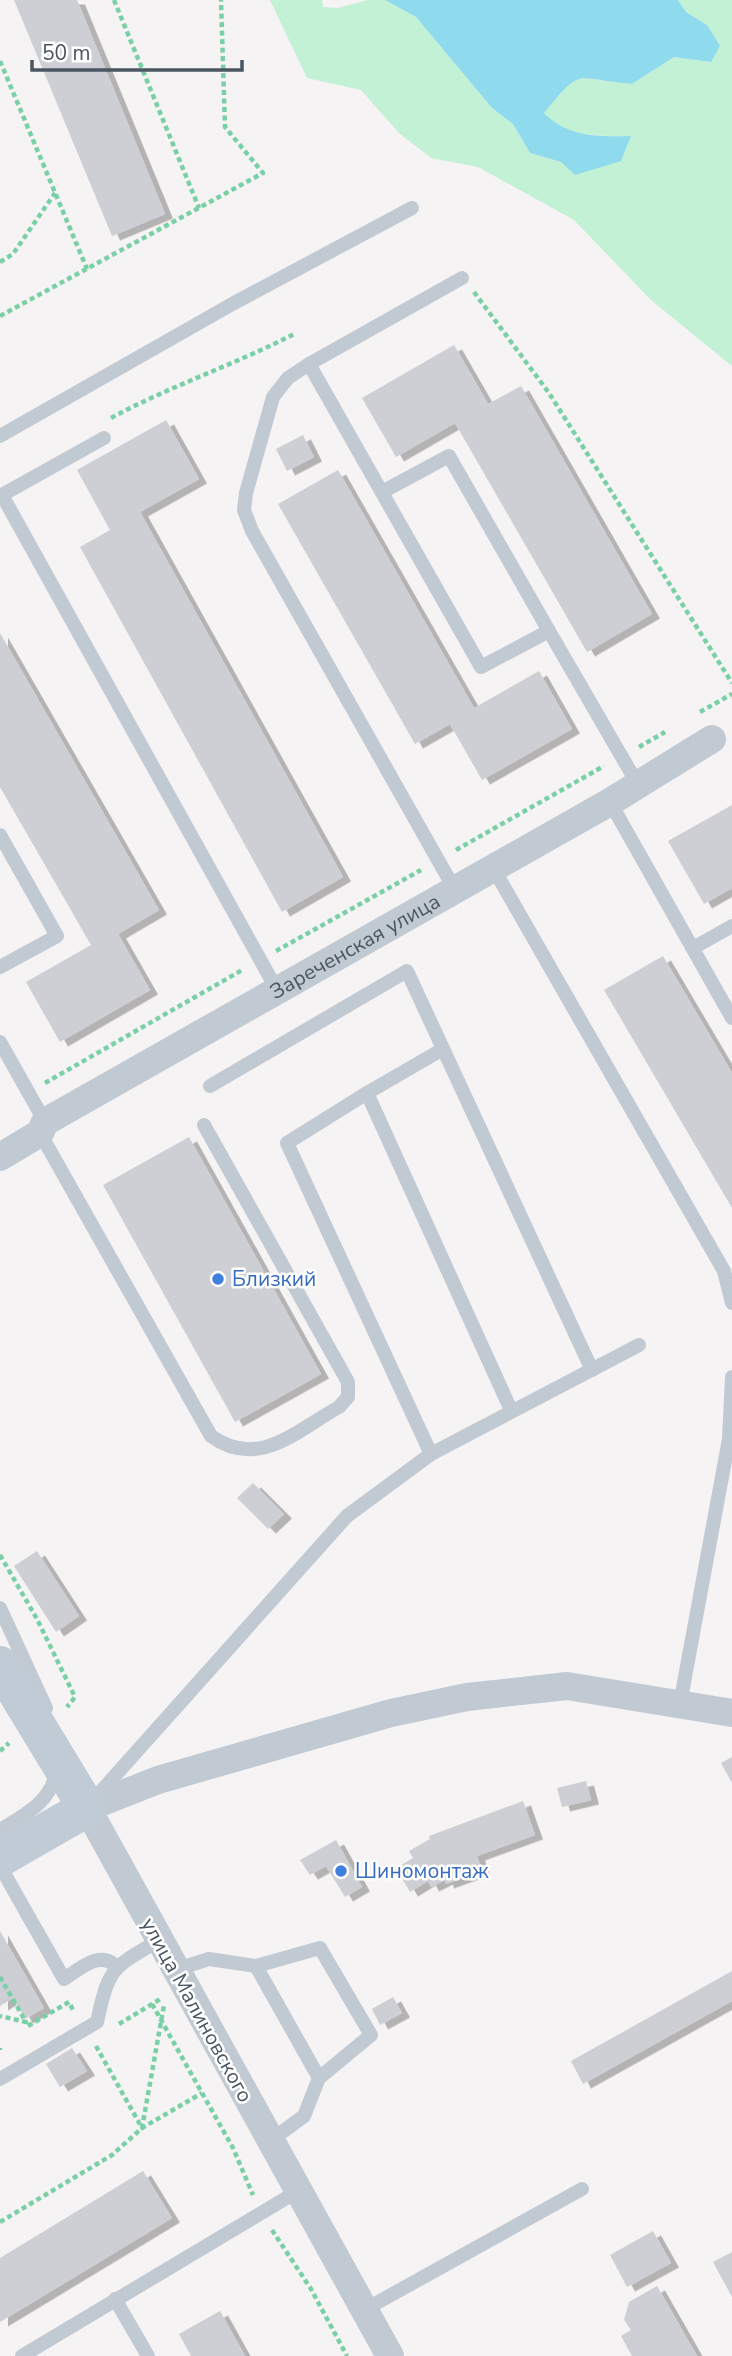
<svg xmlns="http://www.w3.org/2000/svg" width="732" height="2356" font-family="'Nunito Sans',sans-serif">
  <style>
    .green { fill: #c3f1d5 }
    .water { fill: #90daee }
    .building { fill: #cdcfd5; filter: url(#shadow) }
    .lines { fill: none; stroke-linecap: round; stroke-linejoin: round }
    .path { stroke: #7ad0a6; stroke-width: 4.5; stroke-dasharray: 5 3.5; stroke-linecap: butt }
    .lane { stroke: #c1cad2; stroke-width: 14 }
    .street { stroke: #c1cad2; stroke-width: 28 }
    .secondary { stroke: #c1cbd6; stroke-width: 38 }
    .shop-dot { fill: #3f7fe0; stroke: #fff; stroke-width: 2.5 }
    .labels { text-anchor: middle; dominant-baseline: central; stroke-width: 5; stroke-linejoin: round; paint-order: stroke }
    .street-label { font-size: 21px; fill: #4a5661; stroke: #fff }
    .shop-label { font-size: 21px; fill: #366cbe; stroke: #fff; text-anchor: start }
  </style>
  <defs>
    <filter id="shadow"><feDropShadow dx="8" dy="4.5" stdDeviation="0" flood-color="#0004"/></filter>
  </defs>
  <rect width="100%" height="100%" fill="#f5f3f3"/>
  <path class="green" d="M270,0H322L323,7L338,8L368,0H385L416,17L492,108L513,124L530,153L561,162L631,137C596,134 571,140 543,113C585,64 574,80 632,84L674,57L711,62L707,25L686,12L678,0H732V366L651,300L574,220L478,167L431,158L399,133L361,90L307,78Z"/>
  <path class="water" d="M385,0H678L686,12L707,25L720,46L711,62L674,57L632,84C575,80 584,64 544,113C567,137 599,137 631,136L621,161L575,175L561,162L530,153L513,124L492,108L416,17Z"/>
  <g class="building">
    <path d="M14,0H77L165,214L112,236Z"/>
    <path d="M454,345L488,404L521,386L652,614L587,652L455,423L396,457L362,398Z"/>
    <path d="M166,420L199,479L140,512L343,877L282,912L80,547L110,530L77,470Z"/>
    <path d="M303,435L314,457L287,471L276,449Z"/>
    <path d="M338,470L474,708L539,671L572,729L482,780L450,724L415,744L278,504Z"/>
    <path d="M0,633L159,910L118,934L150,990L60,1042L26,982L91,945L0,787Z"/>
    <path d="M732,805V888L704,904L668,841Z"/>
    <path d="M663,956L732,1073V1208L604,990Z"/>
    <path d="M189,1137L321,1374L235,1422L103,1185Z"/>
    <path d="M253,1483L284,1514L268,1529L237,1498Z"/>
    <path d="M37,1551L79,1616L56,1632L14,1566Z"/>
    <path d="M732,1757V1783L721,1763Z"/>
    <path d="M586,1781L591,1800L562,1807L557,1788Z"/>
    <path d="M523,1801L535,1835L477,1856L482,1871L446,1884L445,1880L431,1887L428,1881L410,1892L396,1868L413,1858L409,1851L430,1839L429,1836Z"/>
    <path d="M336,1840L362,1887L345,1897L326,1866L310,1875L300,1860Z"/>
    <path d="M0,1931L44,2008L25,2019L13,1998L0,2006Z"/>
    <path d="M732,1971V2001L583,2084L571,2061Z"/>
    <path d="M393,1997L402,2013L380,2025L372,2009Z"/>
    <path d="M72,2048L87,2071L60,2087L46,2064Z"/>
    <path d="M143,2171L172,2218L0,2322V2258Z"/>
    <path d="M653,2231L671,2263L627,2287L610,2255Z"/>
    <path d="M732,2252V2297L713,2262Z"/>
    <path d="M657,2286L697,2356H632L621,2336L631,2330L624,2320L629,2302Z"/>
    <path d="M220,2311L245,2356H191L179,2334Z"/>
  </g>
  <g class="lines">
    <g class="path">
      <path d="M114,0L199,208"/>
      <path d="M0,61L87,269"/>
      <path d="M0,262L13,254L55,193"/>
      <path d="M474,292L549,393L732,683"/>
      <path d="M0,316L263,173L225,127L221,0"/>
      <path d="M111,418C170,386 234,365 294,334"/>
      <path d="M700,712L732,694"/>
      <path d="M639,747L665,732"/>
      <path d="M456,850L604,766"/>
      <path d="M276,951L421,870"/>
      <path d="M45,1083L244,969"/>
      <path d="M0,1555L37,1619L75,1697L67,1707"/>
      <path d="M0,1751L9,1743"/>
      <path d="M0,1977L26,2022L0,2016"/>
      <path d="M152,2004L233,2148L253,2195"/>
      <path d="M119,2024L162,1998"/>
      <path d="M28,2026L69,2002L74,2012"/>
      <path d="M96,2046L142,2128L164,2005"/>
      <path d="M0,2048V2050"/>
      <path d="M0,2222L112,2155L142,2128L202,2093"/>
      <path d="M272,2230L311,2289L347,2356"/>
    </g>
    <g class="lane">
      <path d="M309,364L462,278"/>
      <path d="M0,436L234,303L412,208"/>
      <path d="M104,438L2,495L277,990"/>
      <path d="M382,492L449,456L549,631"/>
      <path d="M610,802L732,1018"/>
      <path d="M0,835L57,936L0,967"/>
      <path d="M492,866L724,1271L732,1303"/>
      <path d="M455,890L252,531L244,510L246,493L273,397L288,378L309,364L481,667L549,631L637,783"/>
      <path d="M693,948L732,926"/>
      <path d="M0,1042L45,1122"/>
      <path d="M210,1086L407,971L592,1370"/>
      <path d="M367,1093L443,1049"/>
      <path d="M40,1133L211,1436C258,1470 296,1431 339,1407L348,1397V1382L204,1125"/>
      <path d="M431,1454L287,1143L367,1093L511,1410"/>
      <path d="M0,1608L46,1708"/>
      <path d="M680,1704L729,1439L732,1377"/>
      <path d="M96,1797L347,1516L431,1454L639,1345"/>
      <path d="M0,1830C26,1814 50,1803 57,1771"/>
      <path d="M0,1866L64,1979C80,1969 99,1950 116,1966"/>
      <path d="M256,1966L319,2078"/>
      <path d="M174,1970L209,1959L256,1966L320,1948L371,2035L319,2078L304,2116L270,2141"/>
      <path d="M0,2079L97,2022C109,1967 112,1968 158,1941"/>
      <path d="M115,2299L148,2356"/>
      <path d="M364,2310L582,2189"/>
      <path d="M22,2356L298,2191"/>
    </g>
    <g class="street">
      <path id="s1" d="M0,1157L40,1133L45,1122L610,802L712,739"/>
      <path d="M390,2356L87,1808L158,1780L391,1713L467,1697L567,1686L732,1713"/>
    </g>
    <path class="secondary" d="M0,1665L87,1808L0,1858"/>
  </g>
  <g class="shop-dot">
    <circle cx="218" cy="1279" r="7"/>
    <circle cx="341" cy="1871" r="7"/>
  </g>
  <g class="labels">
    <g class="street-label">
      <text stroke="none"><textPath href="#s1" startOffset="415">Зареченская улица</textPath></text>
      <text transform="translate(197 2010) rotate(61)">улица Малиновского</text>
    </g>
    <g class="shop-label">
      <text x="232" y="1279">Близкий</text>
      <text x="355" y="1871">Шиномонтаж</text>
    </g>
  </g>
  <path d="M32 60v10h210v-10" fill="none" stroke="#4a5661" stroke-width="3.5"/>
  <text x="42" y="60" font-size="21" fill="#4a5661" stroke="#ffffff" stroke-width="5" paint-order="stroke">50 m</text>
</svg>
